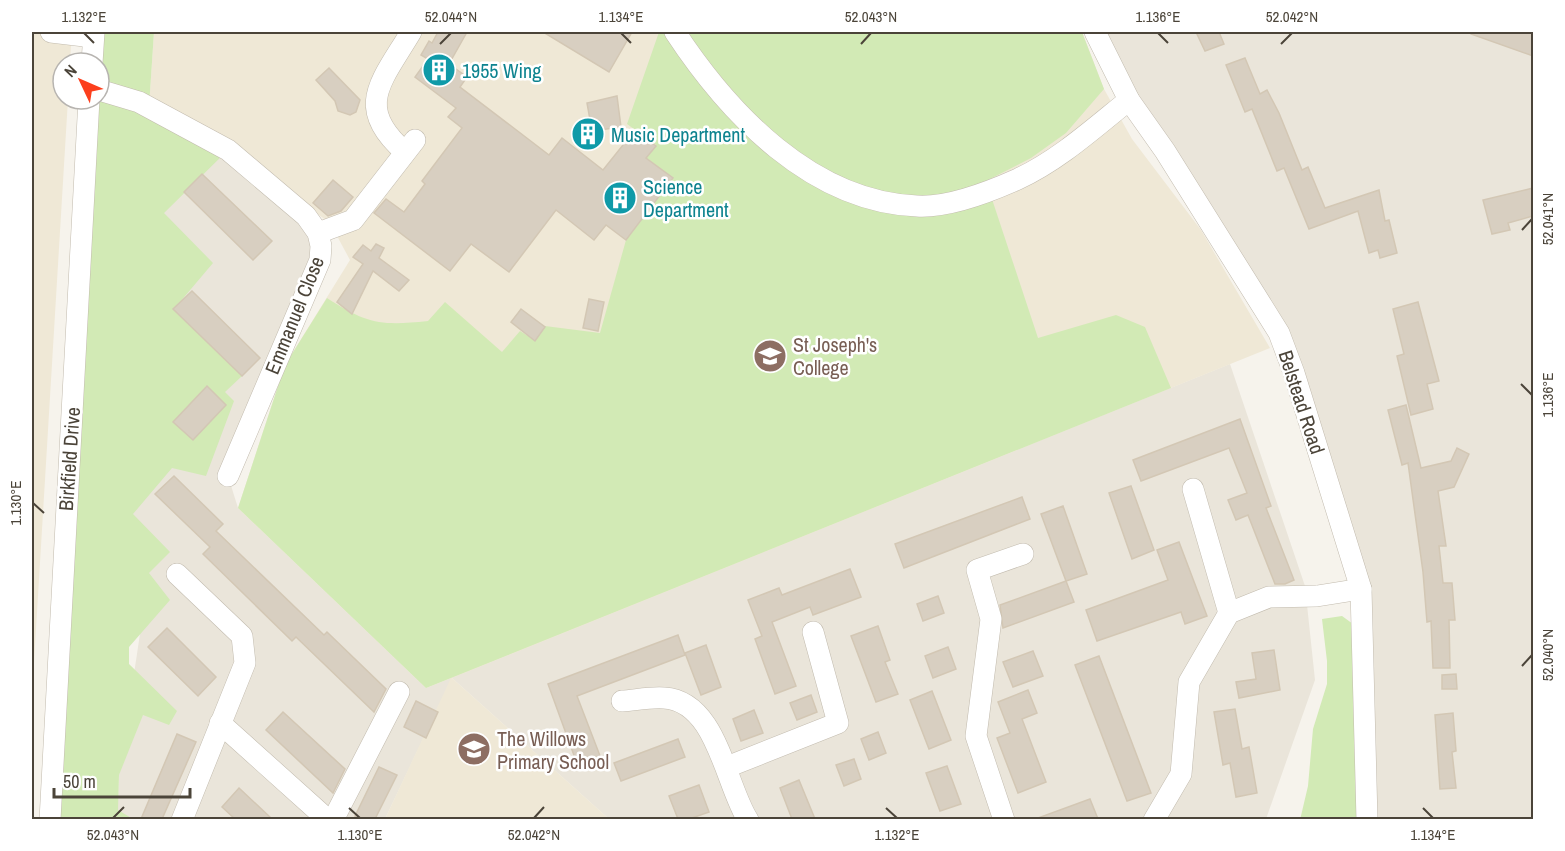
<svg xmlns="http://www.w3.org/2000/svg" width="1565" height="851" font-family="'Archivo Narrow',sans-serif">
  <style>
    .residential { fill: #eae5da }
    .education { fill: #efe8d6 }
    .green { fill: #d2eab5 }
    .building { fill: #d8cfc1; stroke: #d3c7b4; stroke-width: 1.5 }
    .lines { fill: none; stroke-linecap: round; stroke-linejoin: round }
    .minor-casing { stroke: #c2bbae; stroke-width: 22 }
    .minor { stroke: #fff; stroke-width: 21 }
    .ticks { fill: none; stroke: #4b4439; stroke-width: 2 }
    .labels { text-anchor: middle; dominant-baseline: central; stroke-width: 5; stroke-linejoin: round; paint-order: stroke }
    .culture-label { font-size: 20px; fill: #0d838f; stroke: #fff; text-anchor: start }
    .street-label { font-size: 20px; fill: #4b4439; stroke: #fff }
    .education-label { font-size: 20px; fill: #785e54; stroke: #fff; text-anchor: start }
    .neatline { fill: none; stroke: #4b4439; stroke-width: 2 }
    .ticks-label { font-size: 15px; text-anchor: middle; fill: #4b4439 }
  </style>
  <rect width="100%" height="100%" fill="#f6f3ec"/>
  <g class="residential">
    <path d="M1095,32H1533V819H1367L1361,589L1294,373Z"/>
    <path d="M149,107L228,150L321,246L228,476L238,508L426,688L1230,364L1305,586L1315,680L1266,819H609L452,678L385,819L117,820L119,775L149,573L132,514Z"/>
  </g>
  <g class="education">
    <path d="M32,32H69L71,45L70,63H63V99H68L32,695Z"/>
    <path d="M154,32H1082L1104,89L1132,139L1201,230L1270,348L452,678L609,819H385L451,678L426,688L238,508L285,365L350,260L330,223L228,150L149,107Z"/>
  </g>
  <g class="green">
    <path d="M94,32H154L149,107L228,150L164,213L213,263L174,309L242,376L225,392L234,401L206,476L172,468L133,514L170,552L149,573L170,600L129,647V664L177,711L169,725L143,715L119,775L118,810L133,819L51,820L99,99V63Z"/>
    <path d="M659,32H1082L1104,89L1066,133L1031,158L986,181L1038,338L1116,315L1145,327L1171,388L426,688L238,508L285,365L327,298C367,324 381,326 428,321L445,302L502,352L520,331L528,336L537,325L600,333L626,240L673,178L646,158L656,145L627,124Z"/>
    <path d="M1342,616L1353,624L1367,819L1300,820L1308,786L1313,729L1327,684V661L1322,619Z"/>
  </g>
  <g class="building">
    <path d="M438,32H467L449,64L467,77L460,87L549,155L562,138L603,170L635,130L656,146L646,158L673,178L626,240L606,225L594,240L556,210L509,272L471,244L450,271L374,213L386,199L404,212L425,184L422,181L462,128L448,117L456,108L415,77L428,59L421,55L429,41L432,43Z"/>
    <path d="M543,32H632L609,72Z"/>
    <path d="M1196,32H1219L1224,44L1205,51Z"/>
    <path d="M1471,32H1533V56L1471,34Z"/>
    <path d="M1245,58L1260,94L1267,90L1279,113L1302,170L1308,167L1325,208L1379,190L1385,221L1389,220L1397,253L1380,258L1378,250L1369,253L1358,211L1309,229L1284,168L1277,171L1252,109L1245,112L1226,65Z"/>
    <path d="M329,68L360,100L356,112L350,115L338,111L335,101L316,80Z"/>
    <path d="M617,96L621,127L592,131L587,103Z"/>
    <path d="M202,174L272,241L253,260L184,192Z"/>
    <path d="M333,180L353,197L341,211L328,216L313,203Z"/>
    <path d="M1533,188V216L1508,223L1510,230L1492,234L1483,200Z"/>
    <path d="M376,244L384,248L379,258L409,280L399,291L373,271L352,314L337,302L363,264L353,257L363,245L371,251Z"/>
    <path d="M192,291L260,358L242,376L173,309Z"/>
    <path d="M589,299L604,302L598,331L583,328Z"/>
    <path d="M1418,302L1439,381L1427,384L1433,409L1411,415L1397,356L1404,354L1393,309Z"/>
    <path d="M521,309L545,327L535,341L511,322Z"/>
    <path d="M207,386L226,405L193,440L173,422Z"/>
    <path d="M1406,405L1421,468L1451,461L1457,448L1469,454L1454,487L1438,491L1446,546H1439L1443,583H1452L1455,620H1449L1450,668H1433L1431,621L1427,622L1423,572L1408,463L1402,465L1388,410Z"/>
    <path d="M1240,419L1271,506L1266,508L1294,580L1285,584H1275L1248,515L1236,520L1228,500L1247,493L1229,448L1141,481L1133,460Z"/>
    <path d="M174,476L223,524L216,531L324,635L327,632L386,689L374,712L296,637L292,641L203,554L210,547L155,494Z"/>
    <path d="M1131,486L1154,550L1132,559L1109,493Z"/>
    <path d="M1022,497L1030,519L904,568L895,544Z"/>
    <path d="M1063,506L1087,574L1066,581L1041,514Z"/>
    <path d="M1179,542L1207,616L1185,624L1181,612L1097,641L1086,610L1168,580L1157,550Z"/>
    <path d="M850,569L861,597L813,615L810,607L772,622L796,686L775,694L755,639L762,636L748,600L779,588L782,595Z"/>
    <path d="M1066,581L1074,602L1003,628L1000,605Z"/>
    <path d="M938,596L944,613L923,621L917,604Z"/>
    <path d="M878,626L890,660L885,662L898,694L876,702L851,636Z"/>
    <path d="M167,628L216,677L198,696L148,647Z"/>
    <path d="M678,635L685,655L577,696L602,761L579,769L548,684Z"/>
    <path d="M706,645L721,687L701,695L685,653Z"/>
    <path d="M948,647L956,669L933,678L925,656Z"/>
    <path d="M1274,650L1280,690L1239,698L1236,682L1256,679L1252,653Z"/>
    <path d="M1033,651L1043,676L1013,687L1003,662Z"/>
    <path d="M1099,656L1151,793L1127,801L1075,665Z"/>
    <path d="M1456,674L1457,689H1442V675Z"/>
    <path d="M1028,690L1037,713L1022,719L1046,782L1018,793L997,738L1010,733L998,702Z"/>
    <path d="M932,691L951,740L929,749L910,700Z"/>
    <path d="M811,695L817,712L797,720L790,703Z"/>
    <path d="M416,701L438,712L426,738L404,727Z"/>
    <path d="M1235,709L1242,749L1249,747L1257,793L1236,797L1230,763L1223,765L1214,712Z"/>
    <path d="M754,710L763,733L741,741L733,719Z"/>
    <path d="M283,712L345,769L333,793L266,730Z"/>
    <path d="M1453,713L1456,751L1452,752L1456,788L1440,789L1435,715Z"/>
    <path d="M878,732L886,753L869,760L861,739Z"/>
    <path d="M177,734L196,742L162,819H141Z"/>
    <path d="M678,739L685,757L621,781L614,763Z"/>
    <path d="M854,759L861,779L844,786L836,765Z"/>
    <path d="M947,766L961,804L940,811L926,773Z"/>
    <path d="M379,767L397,775L375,819H363L355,816Z"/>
    <path d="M799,780L815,819H792L780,788Z"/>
    <path d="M699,785L709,812L689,819H678L669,796Z"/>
    <path d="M239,788L272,819H235L222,807Z"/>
    <path d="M1090,799L1098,819H1038V818Z"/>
  </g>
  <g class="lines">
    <g class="minor-casing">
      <g id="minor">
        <path d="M51,32L93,37"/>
        <path d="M675,32C729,114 812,202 917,206C949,208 989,192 1018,179C1059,160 1094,128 1129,100"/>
        <path d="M1095,32L1129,100L1165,151L1279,333L1294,373L1361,589L1367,820"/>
        <path d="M92,63L94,32"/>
        <path d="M99,90L139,102L228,150L306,216L318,233L321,246L320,260L228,476"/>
        <path d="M405,152C353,107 382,81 411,32"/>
        <path d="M318,233L353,220L415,140"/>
        <path d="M1193,489L1229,613"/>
        <path d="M177,574L242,636L245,663L182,820"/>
        <path d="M622,701C636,700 650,697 664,698C717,701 725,784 748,820"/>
        <path d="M220,723L328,820"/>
        <path d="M727,767L838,723L813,632"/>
        <path d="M50,820L89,99"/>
        <path d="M333,820L399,692"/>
        <path d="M1004,820L976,736L991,619L977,570L1023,554"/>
        <path d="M1154,820L1181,774L1189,682L1229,613L1269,597L1317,596L1361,589"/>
      </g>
    </g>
    <use href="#minor" class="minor"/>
  </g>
  <path class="ticks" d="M84,33L94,43M621,33L631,43M1158,33L1168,43M440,44L451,33M861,44L871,33M1281,44L1292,33M1522,230L1532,219M1521,384L1532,395M33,503L44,513M1522,666L1532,655M349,808L360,818M886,808L897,818M1423,808L1433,818M113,818L124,807M534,818L544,807"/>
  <defs>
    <g id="building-disc" transform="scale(1.725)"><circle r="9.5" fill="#0f9aa8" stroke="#fff"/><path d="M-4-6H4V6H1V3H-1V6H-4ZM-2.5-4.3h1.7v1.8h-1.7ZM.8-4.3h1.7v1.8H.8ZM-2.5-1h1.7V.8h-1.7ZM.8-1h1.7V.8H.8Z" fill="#fff"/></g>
    <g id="school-disc" transform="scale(1.725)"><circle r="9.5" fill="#8d6e63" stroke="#fff"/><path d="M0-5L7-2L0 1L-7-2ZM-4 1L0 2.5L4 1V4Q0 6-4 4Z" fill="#fff"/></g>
  </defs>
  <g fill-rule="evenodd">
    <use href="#building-disc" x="439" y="70"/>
    <use href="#building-disc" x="588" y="134"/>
    <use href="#building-disc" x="620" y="198"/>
    <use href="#school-disc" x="770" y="356"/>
    <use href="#school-disc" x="474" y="749"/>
  </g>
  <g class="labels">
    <g class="culture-label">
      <text x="462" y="70">1955 Wing</text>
      <text x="611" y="134">Music Department</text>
      <text x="643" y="186">Science<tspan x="643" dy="23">Department</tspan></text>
    </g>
    <g class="street-label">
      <text transform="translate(294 315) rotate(-68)">Emmanuel Close</text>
      <text transform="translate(1302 402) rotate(72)">Belstead Road</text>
      <text transform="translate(69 459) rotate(-86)">Birkfield Drive</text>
    </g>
    <g class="education-label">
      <text x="793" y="344">St Joseph's<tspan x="793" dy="23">College</tspan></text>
      <text x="497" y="738">The Willows<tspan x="497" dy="23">Primary School</tspan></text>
    </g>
  </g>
  <rect width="1565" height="851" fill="none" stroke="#ffffff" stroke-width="66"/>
  <g transform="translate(81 81) rotate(314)"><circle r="28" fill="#ffffff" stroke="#b7b4b0" stroke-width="1.5"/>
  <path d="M0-4.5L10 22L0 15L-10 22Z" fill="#fc3f1d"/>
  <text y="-9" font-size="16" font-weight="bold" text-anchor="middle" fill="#4b4439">N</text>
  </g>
  <path d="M54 788v9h136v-9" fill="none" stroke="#4b4439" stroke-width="3"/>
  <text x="63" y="788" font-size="18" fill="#4b4439" stroke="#ffffff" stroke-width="4.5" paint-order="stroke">50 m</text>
  <rect x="33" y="33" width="1499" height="785" class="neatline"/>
  <g class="ticks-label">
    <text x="84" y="22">1.132°E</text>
    <text x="451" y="22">52.044°N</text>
    <text x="621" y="22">1.134°E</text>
    <text x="871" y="22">52.043°N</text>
    <text x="1158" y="22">1.136°E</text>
    <text x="1292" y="22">52.042°N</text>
    <text transform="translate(1548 219) rotate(-90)" y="5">52.041°N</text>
    <text transform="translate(1548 395) rotate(-90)" y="5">1.136°E</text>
    <text transform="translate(16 503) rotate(-90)" y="5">1.130°E</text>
    <text transform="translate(1548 655) rotate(-90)" y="5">52.040°N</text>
    <text x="113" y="840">52.043°N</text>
    <text x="360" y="840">1.130°E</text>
    <text x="534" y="840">52.042°N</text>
    <text x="897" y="840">1.132°E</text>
    <text x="1433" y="840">1.134°E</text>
  </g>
</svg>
